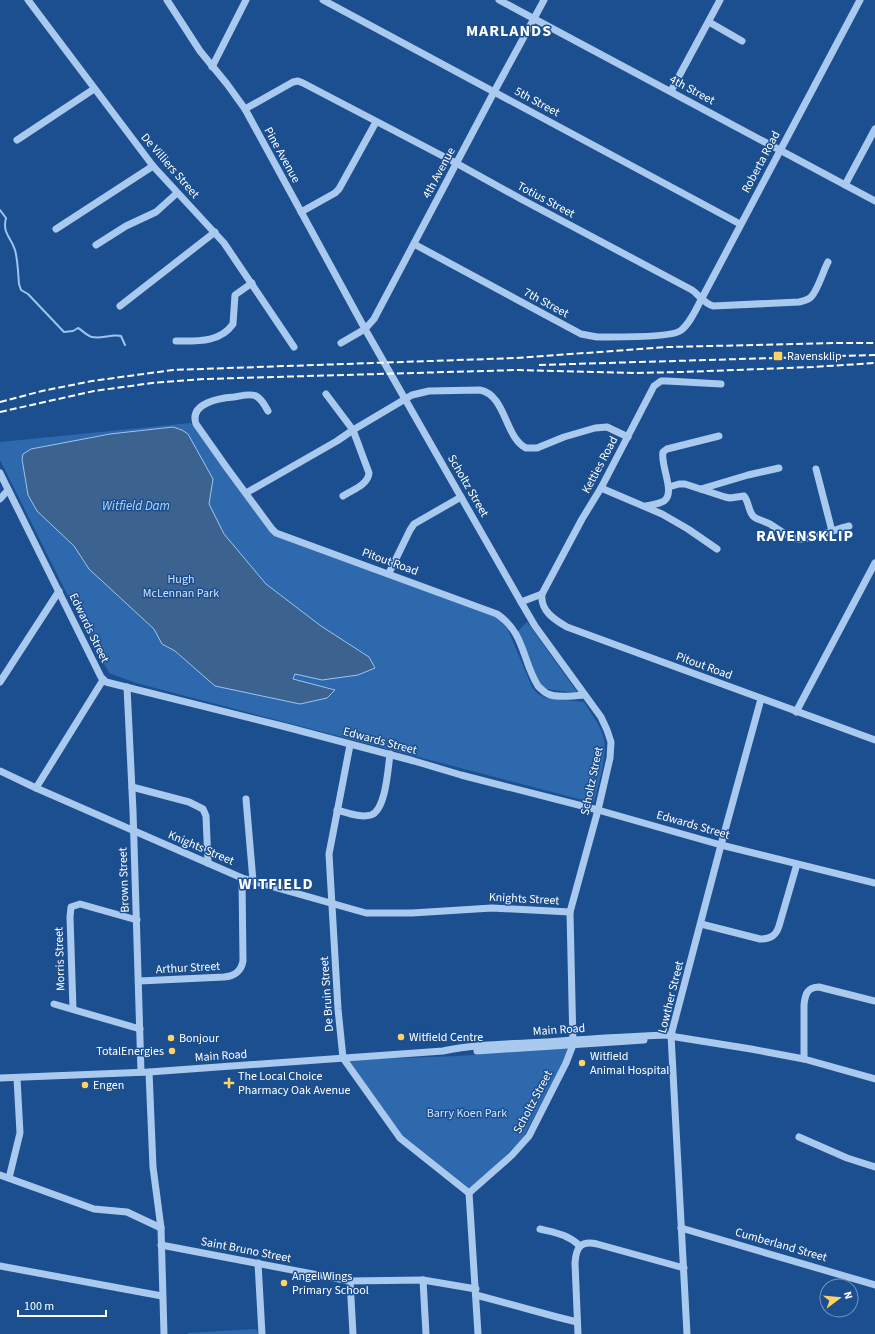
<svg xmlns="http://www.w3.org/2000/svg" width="875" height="1334" font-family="'Source Sans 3',sans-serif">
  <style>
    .green { fill: #2e69ad }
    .water { fill: #3c6290; stroke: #9cc4f0 }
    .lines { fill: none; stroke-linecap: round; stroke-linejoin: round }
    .stream { stroke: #9cc4f0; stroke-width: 2 }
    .minor { stroke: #a9c9ee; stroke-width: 7 }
    .rail { stroke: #fff; stroke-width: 2; stroke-dasharray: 7 3; stroke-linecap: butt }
    .poi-dot { fill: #ffd166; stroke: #1b4f8f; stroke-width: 1.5 }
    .labels { text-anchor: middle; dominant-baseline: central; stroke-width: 3; stroke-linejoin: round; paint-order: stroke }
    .street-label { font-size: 12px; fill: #fff; stroke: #1b4f8f }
    .poi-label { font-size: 12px; fill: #fff; stroke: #1b4f8f; text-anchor: start }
    .park-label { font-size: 12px; fill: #cfe3fa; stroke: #1b4f8f }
    .water-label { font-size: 13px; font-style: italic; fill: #b5d3f5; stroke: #1b4f8f }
    .district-label { font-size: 16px; font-weight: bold; letter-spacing: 1px; fill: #fff; stroke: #1b4f8f }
  </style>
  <rect width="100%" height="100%" fill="#1b4f8f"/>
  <g class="green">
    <path d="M191,423L246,499L274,534L494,614L508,630L532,687L538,694L546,698L584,702C590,712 599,723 603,735C609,754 598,784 594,803L136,683L109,673L65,590L0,460V442Z"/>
    <path d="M527,622L578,693L546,689L539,683L518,631Z"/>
    <path d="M571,1048L523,1138L471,1190L401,1134L348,1060L458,1056Z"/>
    <path d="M257,1329L258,1334H188V1333Z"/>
  </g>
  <path class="water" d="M173,427L182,430L188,434L213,479L209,504L224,534L266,584L321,626L369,657L375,668L358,675L322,680L295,674L293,679L335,690L327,698L300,704L215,686L175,651L162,644L154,629L89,569L74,546L37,511L28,495L22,459L23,454L31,449L110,434Z"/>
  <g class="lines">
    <path class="stream" d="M0,210L6,218C2,233 11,237 15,250C18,261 18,273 19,284L21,290L28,294L64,332L73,331L78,328C82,330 87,336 92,337C102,339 111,334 121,336L125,345"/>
    <g class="minor">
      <path d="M28,0L153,166L224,243L294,347"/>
      <path d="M167,0L200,51L227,84L245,109L365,329L521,602L535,626L601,717L607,730L611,742L610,758L598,810L570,912L573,1045L566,1063L529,1136L512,1155L469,1193"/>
      <path d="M323,0L740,224"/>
      <path d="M499,0L875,201"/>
      <path d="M709,22L742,41"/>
      <path d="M212,67L246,0"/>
      <path d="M671,91L720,0"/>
      <path d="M245,109L293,82L298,81L303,83L456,163L521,199L692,290C699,295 704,303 713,306L799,302C803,301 808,300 811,297C818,290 823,271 828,262"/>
      <path d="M17,140L94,89"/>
      <path d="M845,185L875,129"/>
      <path d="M301,212L335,193L339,189L376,122"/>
      <path d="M56,229L153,166"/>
      <path d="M414,244L581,334L597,337C613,337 670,338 680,331C690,324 696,309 702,298L860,0"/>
      <path d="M96,245L126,226L156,212L177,193"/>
      <path d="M120,306L215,232"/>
      <path d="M176,341C196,341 220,343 233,324L235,295L252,283"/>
      <path d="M341,343L365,329L374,319L494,92L544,0"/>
      <path d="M326,394L353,430L369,473C368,485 352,490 343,496"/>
      <path d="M268,411C265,406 262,399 256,396C250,393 241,396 234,397C220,398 189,403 196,424L227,468L272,529L276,533L497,614C525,633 522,660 538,686C541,689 545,693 548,694C556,698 575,696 584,695"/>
      <path d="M816,469L832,531"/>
      <path d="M0,473L101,677L106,682L286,727L414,761L461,775L598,810L721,845L875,883"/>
      <path d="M669,487L679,484H685L725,497L730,498L744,496C749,502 748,510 753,516C757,520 765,521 770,524C778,529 788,537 798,539C809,540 837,529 849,526"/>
      <path d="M601,488L662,514L688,529L717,549"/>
      <path d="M701,489L748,475L779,468"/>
      <path d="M246,493L337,441L353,430L412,395L429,391L480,390C506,395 505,438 526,448H537L564,437L595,428L607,427L628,437"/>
      <path d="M0,499L8,490"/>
      <path d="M646,506C651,505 659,504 664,501C676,493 660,465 663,452L667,449L719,436"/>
      <path d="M389,573L410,530L414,524L461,497"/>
      <path d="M542,594C540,611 555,620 567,627L875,740"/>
      <path d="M521,602L542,594L582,519L601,488L654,386L661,381H667L721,384"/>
      <path d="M0,682L59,591"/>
      <path d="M127,687L133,811L141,1072"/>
      <path d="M796,712L875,563"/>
      <path d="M350,745L329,854L338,1009L343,1058L400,1138L469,1193"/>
      <path d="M0,771L36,788L242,878L366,913H412L492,908L570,912"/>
      <path d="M132,787L189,802L203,809L206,816L208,863"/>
      <path d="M36,788L103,680"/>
      <path d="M246,799L253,881"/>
      <path d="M337,810C348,813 361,818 371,815C386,810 388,768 390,754"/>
      <path d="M701,924L760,939C770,939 776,936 779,926L797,864"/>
      <path d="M139,981L224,977C234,976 241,972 243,961L242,878"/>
      <path d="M54,1004L140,1029"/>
      <path d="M73,1009L70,917L71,907L80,904L137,920"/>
      <path d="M477,1051L644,1040"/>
      <path d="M804,1059V1005C805,995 807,987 819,987L875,1001"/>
      <path d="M149,1072L153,1167L161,1228L164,1334"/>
      <path d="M0,1078L149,1072L443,1051C476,1044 512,1044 546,1042C588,1039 629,1036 671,1035L676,1037L751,1049L804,1059L875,1079"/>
      <path d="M799,1137L847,1158L875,1167"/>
      <path d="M0,1175L94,1209L127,1212L161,1228"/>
      <path d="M9,1178L20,1133L17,1078"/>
      <path d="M469,1193L478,1334"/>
      <path d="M681,1228L875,1285"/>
      <path d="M540,1229C556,1233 567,1234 580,1246"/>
      <path d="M161,1245L350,1281L423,1280L476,1289"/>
      <path d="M258,1263L262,1334"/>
      <path d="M0,1266L162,1296"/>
      <path d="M423,1280L426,1334"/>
      <path d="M350,1281L353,1334"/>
      <path d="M476,1295L557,1317L577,1322"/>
      <path d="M578,1334L575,1263C576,1247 581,1240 597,1244L684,1268"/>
      <path d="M687,1334L671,1035L721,845L761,699"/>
    </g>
    <g class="rail">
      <path d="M539,365L875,355"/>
      <path d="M0,402L42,391L92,381L173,370L516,358L668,347L838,343H875"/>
      <path d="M0,412L94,391L152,383L204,379L518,370L635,373L682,372L813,367L875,363"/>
    </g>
  </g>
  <g class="poi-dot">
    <rect x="773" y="351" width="10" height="10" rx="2"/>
    <circle cx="401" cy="1037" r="4"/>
    <circle cx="171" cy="1038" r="4"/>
    <circle cx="172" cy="1051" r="4"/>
    <circle cx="582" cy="1063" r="4"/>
    <path d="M227 1077h4v4h4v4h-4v4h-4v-4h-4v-4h4z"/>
    <circle cx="85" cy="1085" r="4"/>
    <circle cx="284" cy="1283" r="4"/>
  </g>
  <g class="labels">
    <g class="street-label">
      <text transform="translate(692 90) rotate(28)">4th Street</text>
      <text transform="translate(537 102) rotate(28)">5th Street</text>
      <text transform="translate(282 155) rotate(61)">Pine Avenue</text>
      <text transform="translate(761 162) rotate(-62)">Roberta Road</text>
      <text transform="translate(170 166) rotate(49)">De Villiers Street</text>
      <text transform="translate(439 173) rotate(-62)">4th Avenue</text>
      <text transform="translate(546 200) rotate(28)">Totius Street</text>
      <text transform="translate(546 303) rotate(28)">7th Street</text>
      <text transform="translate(600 465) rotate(-62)">Ketties Road</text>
      <text transform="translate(468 486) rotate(60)">Scholtz Street</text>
      <text transform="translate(390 562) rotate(20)">Pitout Road</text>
      <text transform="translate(89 628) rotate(64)">Edwards Street</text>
      <text transform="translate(704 666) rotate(20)">Pitout Road</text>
      <text transform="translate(380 741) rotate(15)">Edwards Street</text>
      <text transform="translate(592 781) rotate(-78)">Scholtz Street</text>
      <text transform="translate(693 825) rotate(16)">Edwards Street</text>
      <text transform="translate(201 848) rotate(23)">Knights Street</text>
      <text transform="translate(124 880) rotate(-92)">Brown Street</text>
      <text transform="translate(524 899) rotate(3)">Knights Street</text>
      <text transform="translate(60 959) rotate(-92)">Morris Street</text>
      <text transform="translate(188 968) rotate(-3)">Arthur Street</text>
      <text transform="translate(327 994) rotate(-94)">De Bruin Street</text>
      <text transform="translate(671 997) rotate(-76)">Lowther Street</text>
      <text transform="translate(559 1030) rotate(-4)">Main Road</text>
      <text transform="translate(221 1056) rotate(-4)">Main Road</text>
      <text transform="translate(533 1102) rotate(-62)">Scholtz Street</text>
      <text transform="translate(781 1245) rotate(16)">Cumberland Street</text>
      <text transform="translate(246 1250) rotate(11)">Saint Bruno Street</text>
    </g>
    <g class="poi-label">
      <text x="787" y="356">Ravensklip</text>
      <text x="409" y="1037">Witfield Centre</text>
      <text x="179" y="1038">Bonjour</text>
      <text x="164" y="1051" text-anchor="end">TotalEnergies</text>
      <text x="590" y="1056">Witfield<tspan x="590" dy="14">Animal Hospital</tspan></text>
      <text x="238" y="1076">The Local Choice<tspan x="238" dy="14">Pharmacy Oak Avenue</tspan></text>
      <text x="93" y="1085">Engen</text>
      <text x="292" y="1276">Angel Wings<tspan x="292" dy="14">Primary School</tspan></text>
    </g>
    <g class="park-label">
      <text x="181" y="579">Hugh<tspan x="181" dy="14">McLennan Park</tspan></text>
      <text x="467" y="1113">Barry Koen Park</text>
    </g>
    <g class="water-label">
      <text x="136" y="506">Witfield Dam</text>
    </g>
    <g class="district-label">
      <text x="509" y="31">MARLANDS</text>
      <text x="805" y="536">RAVENSKLIP</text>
      <text x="276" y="884">WITFIELD</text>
    </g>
  </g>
  <g transform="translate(839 1298) rotate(74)"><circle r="19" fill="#1b4f8f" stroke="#7695bc"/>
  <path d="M0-3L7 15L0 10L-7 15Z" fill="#ffd166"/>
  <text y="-6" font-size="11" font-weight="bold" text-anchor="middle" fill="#ffffff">N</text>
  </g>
  <path d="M18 1310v6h88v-6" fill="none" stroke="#ffffff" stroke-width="2"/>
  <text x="24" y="1310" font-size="12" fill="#ffffff" stroke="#1b4f8f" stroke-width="3" paint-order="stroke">100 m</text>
</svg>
